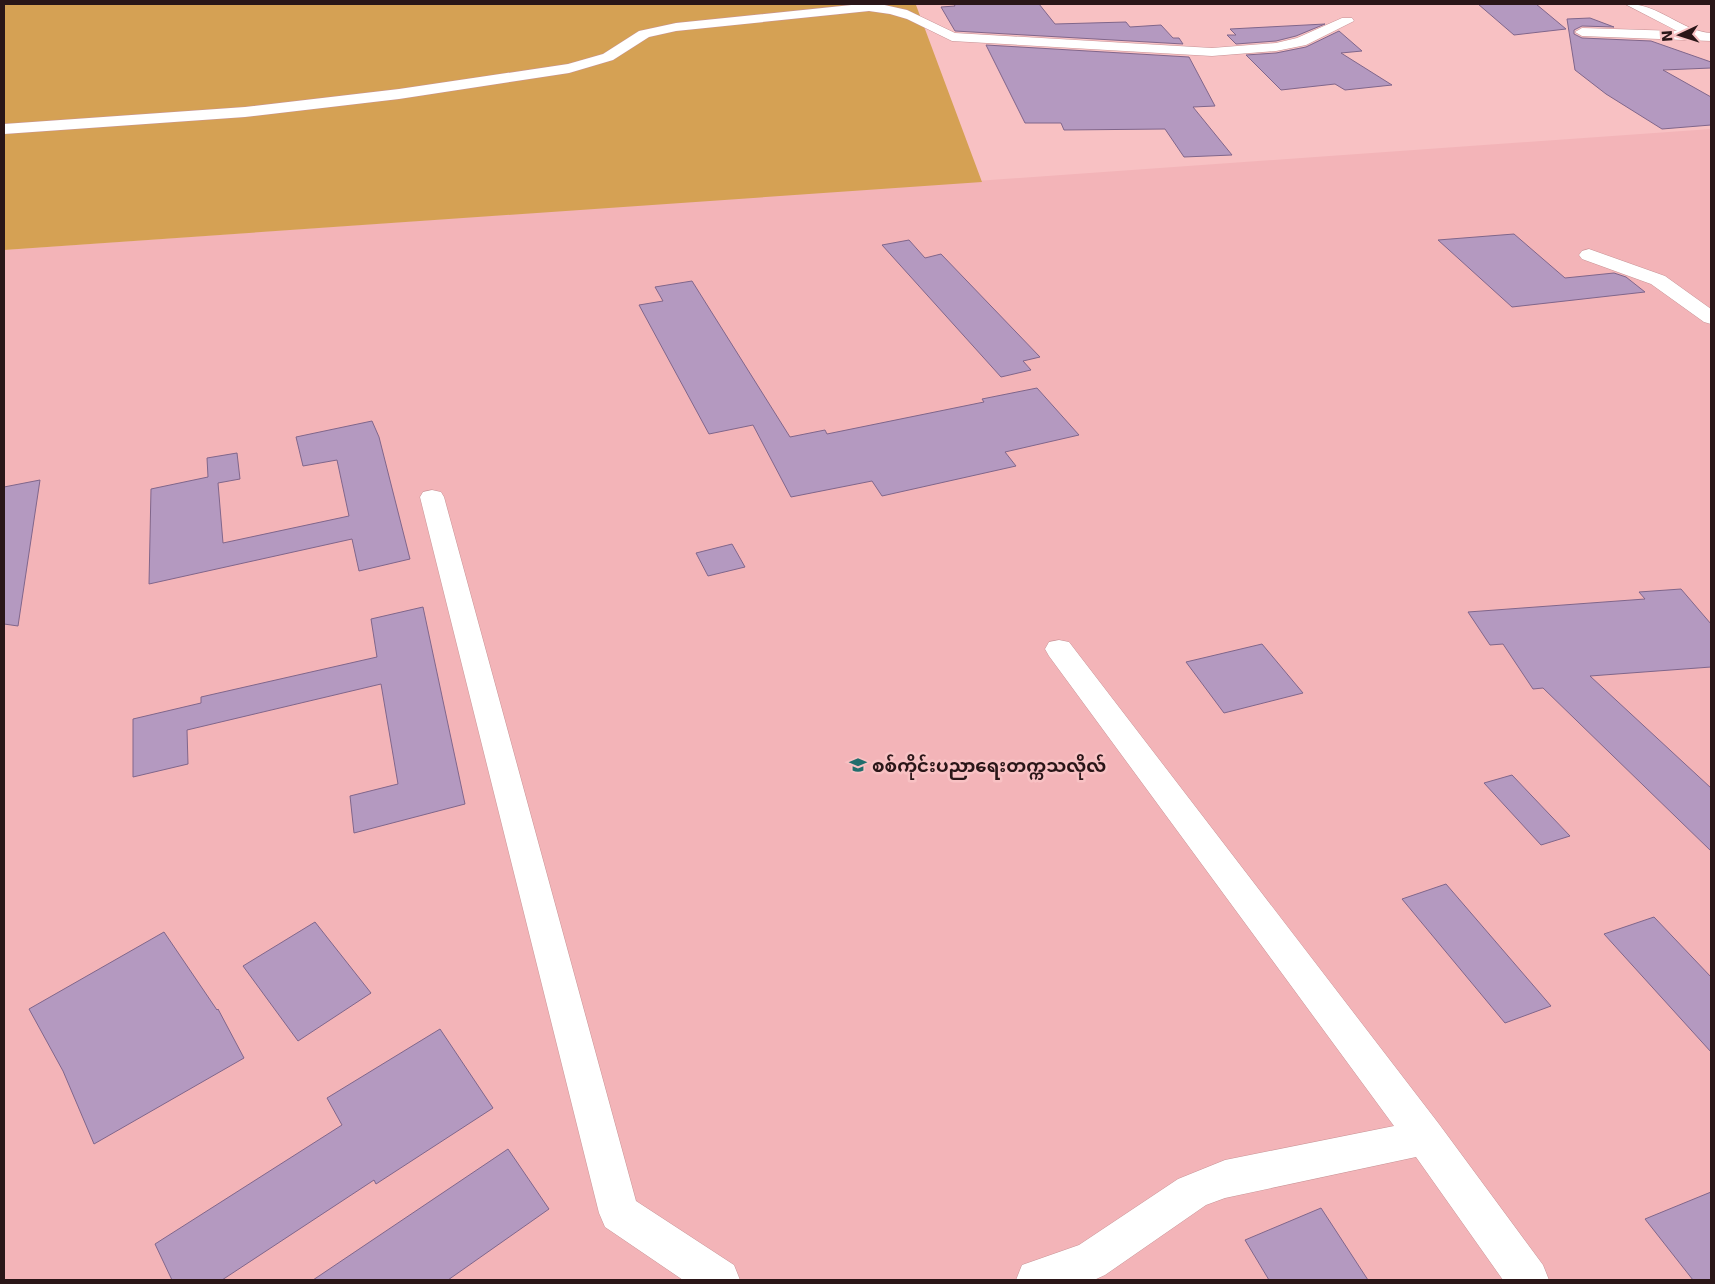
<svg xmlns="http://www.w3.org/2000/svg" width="1715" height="1284" font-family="'DejaVu Sans','Noto Sans Myanmar',sans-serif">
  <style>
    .built { fill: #f3b4b8 }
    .green { fill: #d5a154 }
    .building { fill: #b499c0; stroke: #80668b }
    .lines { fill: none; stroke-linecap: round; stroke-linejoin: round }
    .minor-casing { stroke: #c79295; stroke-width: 1 }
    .minor { fill: #fff; fill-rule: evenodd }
    .labels { text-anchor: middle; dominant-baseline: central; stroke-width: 5; stroke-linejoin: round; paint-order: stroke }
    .poi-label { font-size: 18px; font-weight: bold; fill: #2a1618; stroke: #f8c1c3; text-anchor: start }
  </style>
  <rect width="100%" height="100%" fill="#f8c1c3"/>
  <path class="built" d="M1711,129V1280H4V250Z"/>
  <path class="green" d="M4,4H921L916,5L982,182L4,250Z"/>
  <g class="building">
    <path d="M954,4H1039L1055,24L1126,22L1130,27L1161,25L1173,38H1179L1183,44L955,31L941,7L955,6Z"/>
    <path d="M1478,4H1536L1566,29L1514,35Z"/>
    <path d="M1590,18L1614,27L1582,26L1574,30V34L1582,38L1651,41L1711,62V68L1663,70L1711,97V125L1662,129L1606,94L1575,70L1567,19Z"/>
    <path d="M1325,24L1296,36L1276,41L1236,44L1227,35H1236L1230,29Z"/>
    <path d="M1339,31L1362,51L1341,53L1392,85L1345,90L1335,84L1281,90L1246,55L1276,53L1306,47Z"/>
    <path d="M986,45L1189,57L1215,106L1193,107L1232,155L1184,157L1165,129L1064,130L1061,123H1025Z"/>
    <path d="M1514,234L1565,278L1614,273L1626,277L1645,292L1512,307L1438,240Z"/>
    <path d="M909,240L925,258L941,254L1040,357L1023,361L1031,370L1001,377L882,245Z"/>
    <path d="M692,281L790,437L825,430L827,434L984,402L982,399L1037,388L1079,435L1005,452L1016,466L882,496L872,481L791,497L753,425L709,434L639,305L663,301L655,287Z"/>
    <path d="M372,421L379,437L410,559L359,571L352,539L149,584L151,489L208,477L207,458L237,453L240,479L218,483L223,543L349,516L337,460L303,466L296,437Z"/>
    <path d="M40,480L18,626L4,624V487Z"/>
    <path d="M732,544L745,567L708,576L696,553Z"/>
    <path d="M1681,589L1711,624V667L1590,676L1711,788V851L1543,688L1533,689L1503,644L1490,645L1468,612L1645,599L1639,592Z"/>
    <path d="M423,607L465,804L354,833L350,796L398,784L381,684L187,730L188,764L133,777V719L201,703V697L377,657L371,619Z"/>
    <path d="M1262,644L1303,693L1224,713L1186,662Z"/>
    <path d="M1512,775L1570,836L1541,845L1484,783Z"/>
    <path d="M1446,884L1551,1006L1505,1023L1402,899Z"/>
    <path d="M1654,917L1711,977V1052L1604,934Z"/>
    <path d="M315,922L371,993L298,1041L243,966Z"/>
    <path d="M164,932L217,1010L218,1009L244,1058L94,1144L63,1071L29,1009Z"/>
    <path d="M440,1029L493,1108L376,1184L374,1180L222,1280H172L155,1244L342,1125L327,1098Z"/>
    <path d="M508,1149L549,1209L448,1280H313Z"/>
    <path d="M1711,1192V1280H1693L1645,1219Z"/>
    <path d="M1321,1208L1368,1280H1269L1245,1240Z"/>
  </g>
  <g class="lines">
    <g class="minor-casing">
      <g id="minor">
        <path d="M861,4H880L907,10L955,33L1212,48L1276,43L1297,38L1342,18H1352L1354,21L1306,45L1276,51L1212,56L952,41L907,19L890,14L869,11L676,31L649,37L613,60L569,73L399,99L245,117L4,134V124L245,107L399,89L568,64L603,54L639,31L676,23Z"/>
        <path d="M1625,4C1657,2 1681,31 1711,33V41L1582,36L1575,32L1582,28L1677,31Z"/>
        <path d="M1589,249L1665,276L1711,309V324L1704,322L1651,284L1582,259L1579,255L1582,251Z"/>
        <path d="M432,490L441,492L444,497L636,1201L734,1265L740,1280H683L605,1227L599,1213L420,497L423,492Z"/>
        <path d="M1059,640L1069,642L1439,1124L1543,1265L1549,1280H1503L1416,1157L1225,1198L1206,1205L1105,1275L1094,1280H1016L1022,1265L1079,1245L1178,1179L1225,1160L1394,1126L1049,656L1045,649L1049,642Z"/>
      </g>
    </g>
    <use href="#minor" class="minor"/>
  </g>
  <defs>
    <g id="university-bare" transform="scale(1.35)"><path d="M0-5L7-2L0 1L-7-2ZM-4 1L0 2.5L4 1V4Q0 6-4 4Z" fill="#216d6d" stroke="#f8c1c3" stroke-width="2.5" paint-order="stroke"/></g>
  </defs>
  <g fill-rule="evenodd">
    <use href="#university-bare" x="858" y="765"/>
  </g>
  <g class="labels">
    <g class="poi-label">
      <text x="872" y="765">စစ်ကိုင်းပညာရေးတက္ကသလိုလ်</text>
    </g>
  </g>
  <rect width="1715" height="1284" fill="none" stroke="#2a1618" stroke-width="10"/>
  <g transform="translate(1680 35) rotate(266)" stroke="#f8c1c3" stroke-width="4" paint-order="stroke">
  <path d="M0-4L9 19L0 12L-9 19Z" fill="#2a1618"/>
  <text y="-8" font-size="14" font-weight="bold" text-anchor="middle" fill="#2a1618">N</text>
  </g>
</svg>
